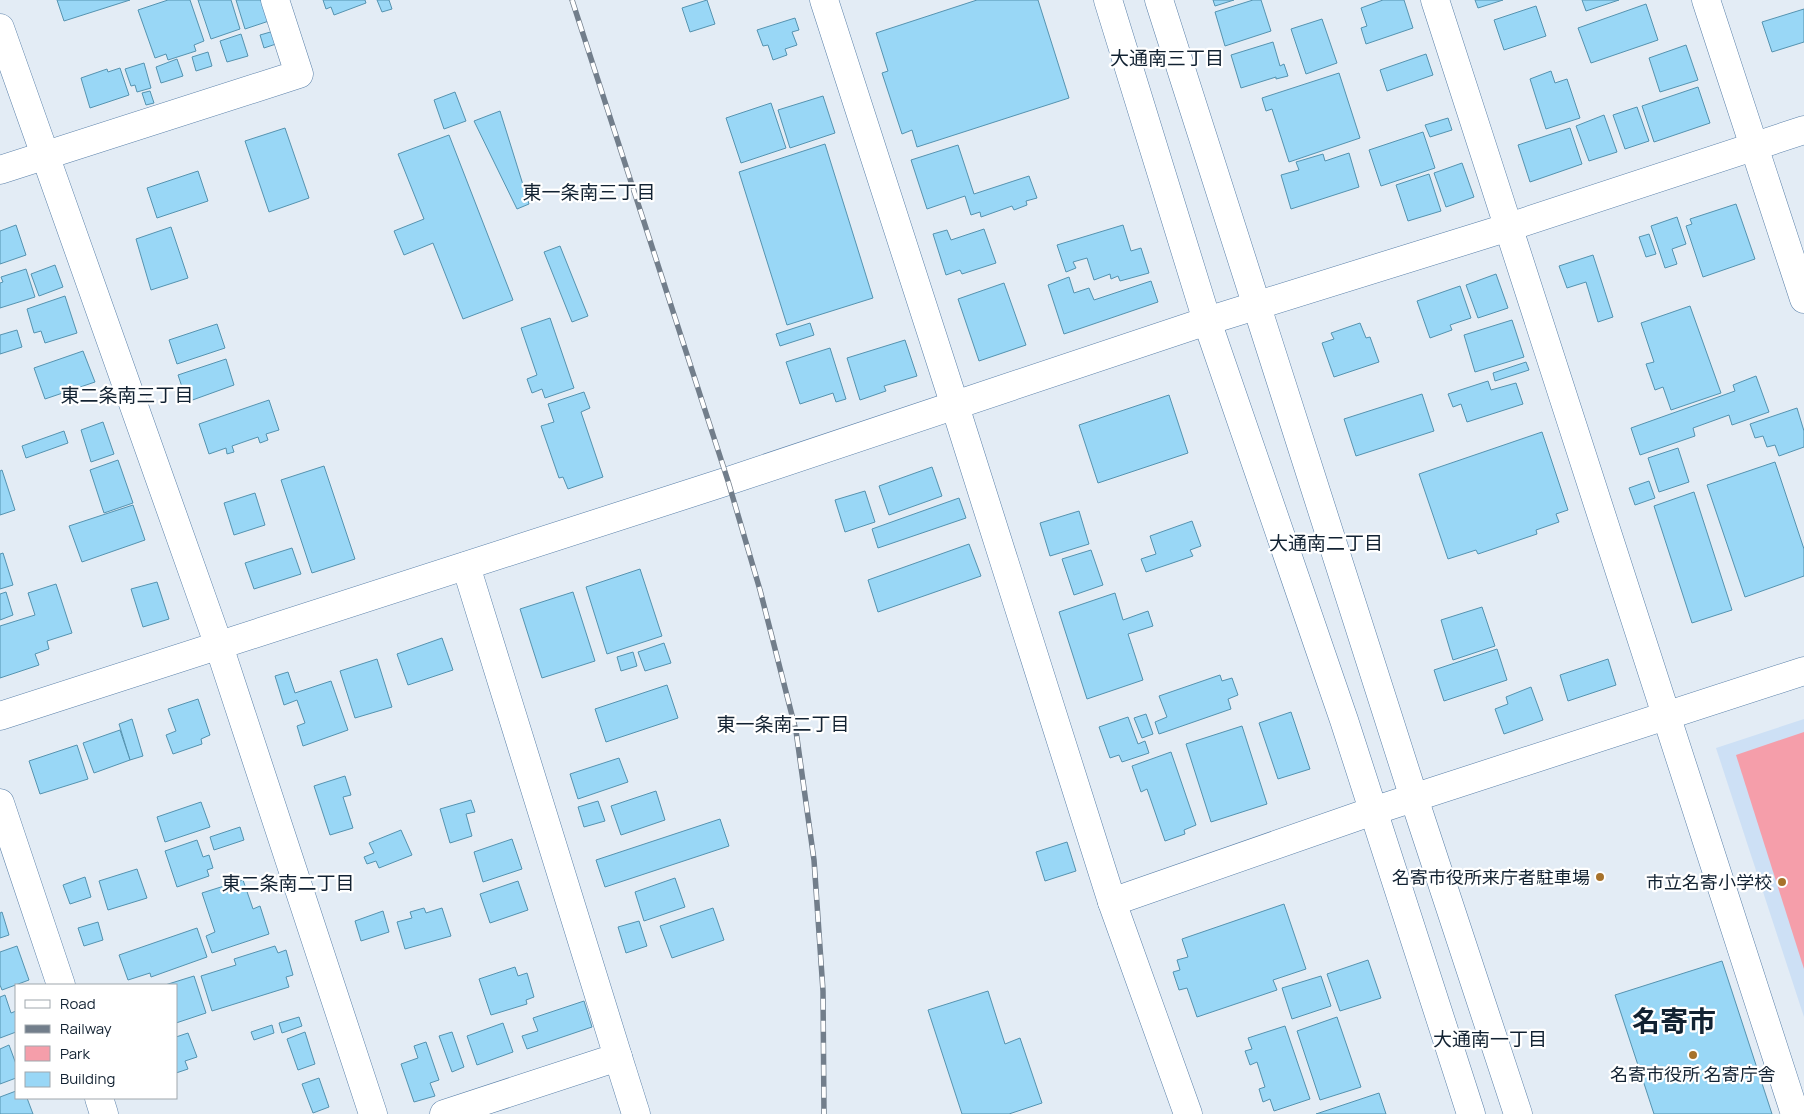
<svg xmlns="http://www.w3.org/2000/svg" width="1804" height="1114" font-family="Manrope,'Noto Sans JP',sans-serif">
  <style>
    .built { fill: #cde0f5 }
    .green { fill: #f59eaa }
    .building { fill: #99d7f6; stroke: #5593b0 }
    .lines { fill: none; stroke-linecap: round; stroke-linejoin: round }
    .minor-casing { stroke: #587fa8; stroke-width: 29 }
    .minor { stroke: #fff; stroke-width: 28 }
    .rail-casing { stroke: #727e8b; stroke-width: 5.5 }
    .rail { stroke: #fff; stroke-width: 4; stroke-dasharray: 11; stroke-linecap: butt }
    .poi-dot { fill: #a7722b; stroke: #fff; stroke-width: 2 }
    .labels { text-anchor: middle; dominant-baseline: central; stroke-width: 4.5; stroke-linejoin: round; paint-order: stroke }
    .poi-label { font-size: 18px; fill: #122232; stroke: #fff; text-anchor: end }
    .neighbourhood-label { font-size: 19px; fill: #122232; stroke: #fff }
    .town-label { font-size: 28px; font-weight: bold; fill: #122232; stroke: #fff }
  </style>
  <rect width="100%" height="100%" fill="#e3ecf5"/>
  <path class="built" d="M1804,719V1017L1716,748Z"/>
  <path class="green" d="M1804,732V969L1736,755Z"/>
  <g class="building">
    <path d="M57,0H130L64,21Z"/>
    <path d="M168,0H190L204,41L194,45L196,51L168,60L166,54L155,58L138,10Z"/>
    <path d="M198,0H231L240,29L211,39Z"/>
    <path d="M236,0H275L281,17L245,29Z"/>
    <path d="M323,0H365L366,3L334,15L331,7L326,9Z"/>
    <path d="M377,0H389L392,9L382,12Z"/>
    <path d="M707,0L715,24L690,32L682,8Z"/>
    <path d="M977,0H1038L1069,98L917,147L912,130L902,134L882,73L888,71L876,33Z"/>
    <path d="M1213,0H1234L1215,6Z"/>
    <path d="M1253,0H1261L1271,31L1225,46L1215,12Z"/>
    <path d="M1383,0H1404L1413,28L1366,44L1361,28L1367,26L1361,8Z"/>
    <path d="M1475,0H1503L1478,8Z"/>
    <path d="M1582,0H1619L1586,11Z"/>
    <path d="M1646,4L1658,40L1591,63L1578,28Z"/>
    <path d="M1536,6L1546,36L1504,50L1494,20Z"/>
    <path d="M1804,9V42L1772,52L1762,22Z"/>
    <path d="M795,18L799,30L792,32L797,45L785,49L787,55L773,60L768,45L763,46L757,30Z"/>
    <path d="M1322,19L1337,63L1306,74L1291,29Z"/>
    <path d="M281,29L285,41L264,48L260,35Z"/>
    <path d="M241,34L248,56L227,62L220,41Z"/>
    <path d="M1273,42L1280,66L1284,64L1288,76L1276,79V77L1241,88L1231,55Z"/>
    <path d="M1686,45L1698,80L1660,92L1649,58Z"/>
    <path d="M208,52L212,66L196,71L192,57Z"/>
    <path d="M1426,54L1433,75L1387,91L1380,70Z"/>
    <path d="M177,59L183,76L161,83L156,67Z"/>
    <path d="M144,63L151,88L137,92L135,85L131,86L125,69Z"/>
    <path d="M120,68L129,95L90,108L81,78L107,69L108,72Z"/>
    <path d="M1551,71L1555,83L1567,79L1580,118L1546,129L1530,79Z"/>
    <path d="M1339,73L1360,138L1289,162L1272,109L1266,111L1262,98Z"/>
    <path d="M1698,87L1710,123L1654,142L1642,106Z"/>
    <path d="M150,91L154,103L146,105L142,93Z"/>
    <path d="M455,92L466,121L444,129L434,100Z"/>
    <path d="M823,96L835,133L790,148L778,110Z"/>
    <path d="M771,103L786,148L741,163L726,118Z"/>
    <path d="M1637,107L1649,141L1625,149L1613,115Z"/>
    <path d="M500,111L529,204L517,209L474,121Z"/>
    <path d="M1604,115L1617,152L1589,161L1576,126Z"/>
    <path d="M1448,118L1452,130L1430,137L1425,125Z"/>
    <path d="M285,128L309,198L269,212L245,141Z"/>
    <path d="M1570,128L1582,164L1530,182L1518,145Z"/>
    <path d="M1423,132L1435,168L1381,186L1369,150Z"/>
    <path d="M449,135L513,300L463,319L433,243L404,255L394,231L424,219L398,154Z"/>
    <path d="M825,144L873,298L787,325L739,172Z"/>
    <path d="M958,145L974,194L1029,176L1037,198L1026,201L1027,205L1014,210L1012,206L981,217L980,212L971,215L965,196L927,209L911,160Z"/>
    <path d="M1349,153L1359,187L1291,209L1281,175L1299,170L1296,162L1323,154L1325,161Z"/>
    <path d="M1462,163L1474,197L1446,207L1434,173Z"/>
    <path d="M198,171L208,201L157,218L147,188Z"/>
    <path d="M1429,174L1441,211L1408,221L1396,185Z"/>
    <path d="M1736,204L1755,259L1703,277L1686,226L1692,224L1690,219Z"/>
    <path d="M1677,217L1686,244L1672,249L1677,264L1665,268L1651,226Z"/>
    <path d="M16,225L26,255L0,264V231Z"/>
    <path d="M1123,225L1131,251L1141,248L1149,273L1120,281L1118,276L1111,279L1110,274L1094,280L1087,258L1073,262L1076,268L1066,272L1057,245Z"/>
    <path d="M171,227L188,278L151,290L136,239Z"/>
    <path d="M984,229L996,263L962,274L960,270L946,275L933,234L947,230L951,240Z"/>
    <path d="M1649,234L1656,254L1646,257L1639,237Z"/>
    <path d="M560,246L588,316L572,322L544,252Z"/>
    <path d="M1593,255L1613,317L1598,322L1586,282L1567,288L1559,266Z"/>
    <path d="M55,265L63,287L39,296L31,274Z"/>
    <path d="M26,269L35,297L0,308V283L3,282L1,277Z"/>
    <path d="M1496,274L1508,308L1478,318L1466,285Z"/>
    <path d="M1069,277L1074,293L1089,288L1094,300L1151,281L1158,302L1064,334L1048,285Z"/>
    <path d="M1004,283L1026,345L979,361L958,299Z"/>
    <path d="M1460,286L1471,318L1450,325L1452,330L1430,338L1417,301Z"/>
    <path d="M65,296L77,333L45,343L41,331L34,333L27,309Z"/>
    <path d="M1690,306L1721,393L1671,410L1663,387L1655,390L1646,364L1654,362L1641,323Z"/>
    <path d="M550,318L574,388L545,398L542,389L532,393L527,379L537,375L521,328Z"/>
    <path d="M1512,320L1524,357L1475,372L1464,335Z"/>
    <path d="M810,323L814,335L780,346L776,334Z"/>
    <path d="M1360,323L1366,338L1370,337L1379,362L1334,377L1322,343L1334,339L1331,333Z"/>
    <path d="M217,324L225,348L177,364L169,340Z"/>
    <path d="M17,330L22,347L0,354V335Z"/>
    <path d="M905,340L917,376L884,386L886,391L860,400L847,358Z"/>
    <path d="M830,348L846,399L836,402L833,393L800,404L786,362Z"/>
    <path d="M83,351L95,382L45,399L34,368Z"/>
    <path d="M226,359L234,385L187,402L178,375Z"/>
    <path d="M1526,362L1529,370L1495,381L1493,373Z"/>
    <path d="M1756,376L1769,412L1732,425L1729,415L1693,428L1695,436L1640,455L1631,428L1735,391L1733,385Z"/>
    <path d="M1488,381L1491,390L1516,383L1523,404L1467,422L1461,404L1453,407L1448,394Z"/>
    <path d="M584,392L590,408L581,412L603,477L568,489L563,477L559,478L541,426L554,422L548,404Z"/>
    <path d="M1422,394L1434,431L1356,456L1344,419Z"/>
    <path d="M1169,395L1188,453L1098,483L1079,425Z"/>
    <path d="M269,400L279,430L266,434L268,440L260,443L258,437L232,446L234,452L227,454L226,448L209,454L199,424Z"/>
    <path d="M1797,408L1804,431V447L1779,456L1775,445L1767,447L1763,436L1755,438L1750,424Z"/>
    <path d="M103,422L114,454L91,462L81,430Z"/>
    <path d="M64,431L68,443L26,458L22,446Z"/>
    <path d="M1542,432L1568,510L1556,514L1559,522L1536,530L1537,534L1478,554L1476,550L1448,559L1419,474Z"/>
    <path d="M1678,448L1689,482L1659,492L1648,458Z"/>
    <path d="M118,460L133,503L104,513L90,470Z"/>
    <path d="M1775,462L1804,549V576L1745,597L1707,485Z"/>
    <path d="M324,466L355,559L312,573L281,480Z"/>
    <path d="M932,467L942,496L889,515L879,486Z"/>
    <path d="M2,470L15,510L0,515V471Z"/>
    <path d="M1649,481L1655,498L1635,505L1629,488Z"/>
    <path d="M865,491L875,522L845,532L835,500Z"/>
    <path d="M1694,492L1732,610L1692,623L1654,506Z"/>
    <path d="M255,493L265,525L234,535L224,503Z"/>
    <path d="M959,498L966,518L878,548L872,529Z"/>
    <path d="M133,505L145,540L82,562L69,526Z"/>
    <path d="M1079,511L1089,544L1050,556L1040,523Z"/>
    <path d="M1192,521L1201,546L1190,550L1193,556L1146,572L1141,559L1156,554L1150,536Z"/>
    <path d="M969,544L981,576L878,612L868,580Z"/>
    <path d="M292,548L301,574L254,589L245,563Z"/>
    <path d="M1091,550L1103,585L1074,595L1062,559Z"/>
    <path d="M3,553L13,585L0,589V554Z"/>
    <path d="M640,569L662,636L607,654L586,587Z"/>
    <path d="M157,582L169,619L143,627L131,589Z"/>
    <path d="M56,584L72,633L47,641L49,649L35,654L39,665L0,678V626L35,615L28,593Z"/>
    <path d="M6,592L13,615L0,620V594Z"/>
    <path d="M573,592L595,661L542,678L520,609Z"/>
    <path d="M1115,593L1123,620L1148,611L1153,626L1128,634L1143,680L1087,699L1059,612Z"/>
    <path d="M1482,607L1495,646L1453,660L1441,620Z"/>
    <path d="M442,638L453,670L408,685L397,654Z"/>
    <path d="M664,643L671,663L645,671L638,652Z"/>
    <path d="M1497,649L1507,680L1444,701L1434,670Z"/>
    <path d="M633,652L637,666L621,671L617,657Z"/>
    <path d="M377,659L392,707L355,718L340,671Z"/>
    <path d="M1608,659L1616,685L1568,701L1560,675Z"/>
    <path d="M288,672L295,693L331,681L348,730L303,746L297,726L305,723L297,700L284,705L275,676Z"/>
    <path d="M1220,675L1222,681L1232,678L1238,695L1228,699L1231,709L1159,734L1155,722L1167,717L1159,696Z"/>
    <path d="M667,685L678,718L606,742L595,709Z"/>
    <path d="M1531,687L1543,720L1504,734L1495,709L1508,704L1506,697Z"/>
    <path d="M198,699L210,735L201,739L202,744L173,754L166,735L176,731L168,709Z"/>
    <path d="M1291,712L1310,769L1278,779L1259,723Z"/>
    <path d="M1146,714L1153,734L1142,738L1134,718Z"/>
    <path d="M1128,717L1138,744L1145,741L1149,753L1122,762L1119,755L1110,758L1099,727Z"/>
    <path d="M132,719L143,756L130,760L119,724Z"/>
    <path d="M1242,726L1267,804L1211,822L1186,744Z"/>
    <path d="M120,730L130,760L94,773L83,743Z"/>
    <path d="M77,745L88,779L40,794L29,761Z"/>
    <path d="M1171,752L1196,825L1184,830L1185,834L1165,841L1147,789L1141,792L1132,766Z"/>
    <path d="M619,758L628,782L578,799L570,774Z"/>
    <path d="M345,776L351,795L343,797L353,828L330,835L314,786Z"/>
    <path d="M656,791L665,820L621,835L611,806Z"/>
    <path d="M471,800L475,812L466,814L472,836L450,843L440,809Z"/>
    <path d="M598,801L605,821L584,827L578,807Z"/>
    <path d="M201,802L210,827L165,842L157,817Z"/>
    <path d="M720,819L729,846L605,887L596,860Z"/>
    <path d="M240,827L244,840L214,850L210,837Z"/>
    <path d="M401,830L412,855L379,868L376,861L367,864L364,857L374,853L369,843Z"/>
    <path d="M512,839L522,869L483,882L474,852Z"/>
    <path d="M197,840L203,857L209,855L213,868L207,870L209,876L177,887L165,851Z"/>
    <path d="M1067,842L1076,871L1045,881L1036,852Z"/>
    <path d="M137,869L147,898L108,910L99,881Z"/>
    <path d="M85,877L91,897L70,904L63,885Z"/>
    <path d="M675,878L685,907L644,921L635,892Z"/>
    <path d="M243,880L253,909L260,906L269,934L212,953L206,936L215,932L202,893Z"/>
    <path d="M518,881L528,910L490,923L480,894Z"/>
    <path d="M1284,904L1306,969L1273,980L1277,990L1197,1017L1187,988L1179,990L1173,972L1180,970L1177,960L1188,957L1182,939Z"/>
    <path d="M424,908L426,913L442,908L451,936L405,949L397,922L412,918L410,912Z"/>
    <path d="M713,908L724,940L672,958L660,926Z"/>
    <path d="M383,911L389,932L361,941L355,921Z"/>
    <path d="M2,912L9,935L0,938V913Z"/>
    <path d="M639,921L647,946L626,953L618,927Z"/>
    <path d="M98,922L103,940L84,946L78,928Z"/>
    <path d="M197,928L207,957L151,977L150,973L128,980L119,955Z"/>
    <path d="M17,946L29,980L2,990L0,985V952Z"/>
    <path d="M275,946L278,953L286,950L293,975L286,977L289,987L212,1011L201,976L236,965L234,959Z"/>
    <path d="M1368,960L1381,998L1340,1011L1327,974Z"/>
    <path d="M1722,961L1772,1114H1654L1615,995Z"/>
    <path d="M515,967L518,976L527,973L534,997L526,1000L527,1004L491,1015L479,979Z"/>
    <path d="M194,976L206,1013L176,1023V985H165Z"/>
    <path d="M1321,976L1331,1006L1292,1019L1282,988Z"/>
    <path d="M988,991L1005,1044L1020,1038L1042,1103L1009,1114H962L928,1010Z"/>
    <path d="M5,995L11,1013L16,1011V1032L0,1038V997Z"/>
    <path d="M584,1001L592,1027L527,1049L522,1036L538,1031L533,1018Z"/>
    <path d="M299,1017L302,1026L282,1033L279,1023Z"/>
    <path d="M1337,1017L1361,1087L1320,1100L1297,1031Z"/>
    <path d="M503,1023L513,1052L477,1065L467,1036Z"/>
    <path d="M272,1025L274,1033L254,1040L251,1032Z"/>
    <path d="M1285,1026L1310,1099L1274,1111L1270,1099L1263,1102L1259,1089L1265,1087L1257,1062L1250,1065L1245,1051L1252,1049L1248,1038Z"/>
    <path d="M305,1032L315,1064L298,1070L287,1039Z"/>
    <path d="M452,1032L464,1067L452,1072L439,1036Z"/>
    <path d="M188,1033L197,1057L185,1061L188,1069L176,1073V1037Z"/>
    <path d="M426,1042L439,1080L430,1083L435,1096L414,1102L401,1064L418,1058L414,1046Z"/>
    <path d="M9,1045L16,1064V1078L0,1084V1049Z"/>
    <path d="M319,1078L329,1107L313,1113L302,1084Z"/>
    <path d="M16,1091V1098H27L33,1114H0V1097Z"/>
    <path d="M1379,1093L1386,1114H1316Z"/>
  </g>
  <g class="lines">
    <g class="minor-casing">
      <g id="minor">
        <path d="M824,0L955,406L1112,902L1188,1114"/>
        <path d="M1108,0L1207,321L1344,720L1471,1114"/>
        <path d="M1159,0L1414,798L1518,1114"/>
        <path d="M1435,0L1795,1114"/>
        <path d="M1706,0L1804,299"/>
        <path d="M0,28L219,646L373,1114"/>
        <path d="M0,170L299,74L275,0"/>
        <path d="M0,716L728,481L1207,321L1509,227L1804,130"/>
        <path d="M0,803L61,985"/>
        <path d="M1112,902L1373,811L1804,671"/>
        <path d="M618,1057L636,1114"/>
        <path d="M99,1098L104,1114"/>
        <path d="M444,1114L618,1057L466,566"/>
      </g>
    </g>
    <use href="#minor" class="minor"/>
    <g class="rail-casing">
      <path id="rail" d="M572,0L728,481L760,590L796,731L814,860L823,991L824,1114"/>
    </g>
    <use href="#rail" class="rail"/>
  </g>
  <g class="poi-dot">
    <circle cx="1600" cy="877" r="5"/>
    <circle cx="1782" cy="882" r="5"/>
    <circle cx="1693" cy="1055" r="5"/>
  </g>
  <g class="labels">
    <g class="poi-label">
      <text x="1590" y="877">名寄市役所来庁者駐車場</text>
      <text x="1772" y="882">市立名寄小学校</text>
      <text x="1693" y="1074" text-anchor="middle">名寄市役所 名寄庁舎</text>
    </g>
    <g class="neighbourhood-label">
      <text x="1167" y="58">大通南三丁目</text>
      <text x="589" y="192">東一条南三丁目</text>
      <text x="127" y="395">東二条南三丁目</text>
      <text x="1326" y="543">大通南二丁目</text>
      <text x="783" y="724">東一条南二丁目</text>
      <text x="288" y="883">東二条南二丁目</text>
      <text x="1490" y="1039">大通南一丁目</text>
    </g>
    <g class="town-label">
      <text x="1674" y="1020">名寄市</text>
    </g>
  </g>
  <rect x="15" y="984" width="162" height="115" fill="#ffffff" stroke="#a0a7ad"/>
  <rect x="25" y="1000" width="25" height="8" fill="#ffffff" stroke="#a0a7ad"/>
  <text x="60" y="1009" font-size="15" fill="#122232">Road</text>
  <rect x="25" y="1025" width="25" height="8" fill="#727e8b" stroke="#a0a7ad"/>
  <text x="60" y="1034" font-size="15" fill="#122232">Railway</text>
  <rect x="25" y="1046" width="25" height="15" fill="#f59eaa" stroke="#a0a7ad"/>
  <text x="60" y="1059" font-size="15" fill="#122232">Park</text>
  <rect x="25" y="1072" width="25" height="15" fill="#99d7f6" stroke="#a0a7ad"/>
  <text x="60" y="1084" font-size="15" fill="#122232">Building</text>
</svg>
